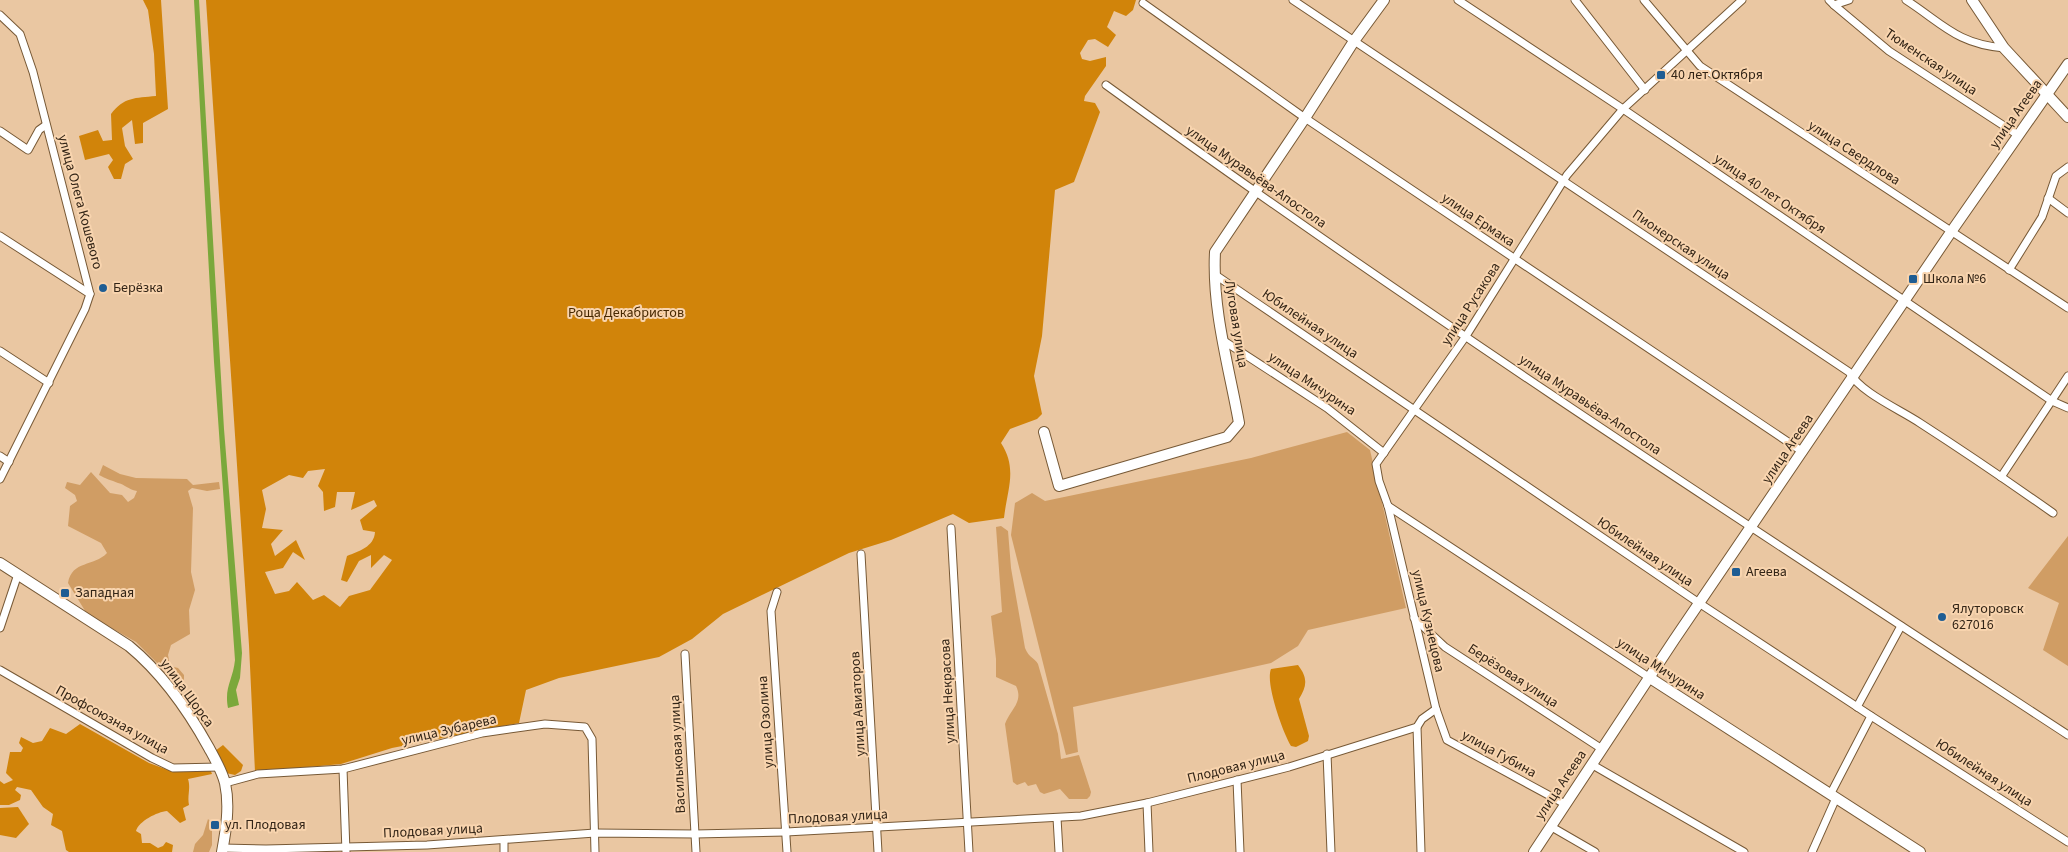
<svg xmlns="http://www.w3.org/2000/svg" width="2068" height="852" font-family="'Source Sans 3',sans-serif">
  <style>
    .green { fill: #d09d64 }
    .forest { fill: #d1840a; fill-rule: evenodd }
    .water { fill: #7ba83b }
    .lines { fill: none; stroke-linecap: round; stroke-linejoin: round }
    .street-casing { stroke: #775936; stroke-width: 9 }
    .secondary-casing { stroke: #775936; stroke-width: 12 }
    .street { stroke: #fff; stroke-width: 7 }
    .secondary { stroke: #fff; stroke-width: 10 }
    .poi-dot { fill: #1f5d93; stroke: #f8d4ae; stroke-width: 2 }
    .labels { text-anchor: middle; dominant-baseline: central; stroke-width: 4; stroke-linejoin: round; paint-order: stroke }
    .street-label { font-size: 14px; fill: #322416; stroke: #f8d4ae }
    .poi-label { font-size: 14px; fill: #322416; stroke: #f8d4ae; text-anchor: start }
    .park-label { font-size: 14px; fill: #472800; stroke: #f8d4ae }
  </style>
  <rect width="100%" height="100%" fill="#eac7a2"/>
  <g class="green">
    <path d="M1347,432L1370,450L1406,608L1308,630L1298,646L1271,663L1073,707L1078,752L1066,755L1011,535L1015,503L1032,493L1045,501L1251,458Z"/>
    <path d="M103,465L120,474L136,478L187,479L193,485L219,482L220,489L207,491L192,488L188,491L193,508L191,572L195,590L189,610L190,634L171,645L168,655L170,666L178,668L184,675V681L176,685L162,668L136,642L87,614L68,583C72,560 94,567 107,553L101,543L68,526L70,506L77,501L75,495L65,488L67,482L80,485L91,472L110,493L122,495L128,502L134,498L137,491C127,489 126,485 118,483C111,480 106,479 99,475Z"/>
    <path d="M1001,526L1008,531L1011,568L1025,648C1029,658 1035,658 1038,664L1058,734L1061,759L1079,755L1091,792L1090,796L1087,799H1069L1060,789L1044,794L1040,792L1036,784L1028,786L1025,782L1017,785L1013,782L1005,724C1010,710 1024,702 1016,686L996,677V659L991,616L1002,612L996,527Z"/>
    <path d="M2068,536V666L2043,650L2059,603L2028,588Z"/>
    <path d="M208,819L212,823V845L209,852H193L195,844L203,835Z"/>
  </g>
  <g class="forest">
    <path d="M143,0H161L168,109L143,123V143L135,144L132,120L122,128L125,146L133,159L125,164L121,179H114L108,167L113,160L109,154L85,160L79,136L98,130L103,141L112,140L111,114C124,97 135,98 156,96L154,54L148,10Z"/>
    <path d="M206,0H1136L1133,10L1126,16L1114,11L1107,27L1116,35L1108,47L1095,39L1088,40L1080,53L1082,59L1090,61L1106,57V66L1085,96L1084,101L1095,103L1100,112L1074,182L1055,190L1042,336L1034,376L1042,414L1037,419L1010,429L1001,443C1018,469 1007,490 1004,518L969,523L953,514L891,540L849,553L824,565L723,614L692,639L659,657L559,678L526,690L519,723L392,748L341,764L255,772L249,645ZM325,469L318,486L323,492L324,511L335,507L337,492H355L351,510L374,500L377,506L360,520L363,530L375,532C374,547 359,551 347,556L341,580L347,582L359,561L371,555V568L384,555L392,560L370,590L349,596L340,607L324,595L313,600L297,582L289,591L275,594L265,572L283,568L293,552L305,560L296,540L275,556L271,544L283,530L262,528L266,509L262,490L289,475L303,478L308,471Z"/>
    <path d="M1298,665C1308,678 1307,686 1299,699L1309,736L1308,741L1296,747L1291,746C1283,733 1265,683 1271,669Z"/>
    <path d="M80,724L149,763L168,770L210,769L212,774L188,779C191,788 187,796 189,805L183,808L186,820L180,823L167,811C157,812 139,821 136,831L141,834L142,843H150L158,848L163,846L166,842L173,845L172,852H69L66,850L62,831L51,825L53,814L43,807L31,790L17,787L15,790L21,795L20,800L9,805H0V781L4,784L13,780L6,773L10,752H21L23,748L19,743L21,737L33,743L42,741L50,728L66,734Z"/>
    <path d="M223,745L243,765L241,771L235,775L226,773L215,751Z"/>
    <path d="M18,807L29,824L16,838L0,835V808Z"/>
  </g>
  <path class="water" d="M194,0H199L224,429L242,653L240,678L236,690L239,705L228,708C224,687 233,680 235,660L214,362Z"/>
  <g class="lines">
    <g class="street-casing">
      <g id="street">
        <path d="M1293,0L1849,372C1861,393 1899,409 1920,423C1965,452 2009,482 2053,513"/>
        <path d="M1458,0L1623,109L2052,401L2068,408"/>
        <path d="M1575,0L1645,90"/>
        <path d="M1644,0L1700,66L2068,308"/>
        <path d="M1829,0L1834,5L1849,0"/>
        <path d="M1906,0C1943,24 1957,44 2004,48"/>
        <path d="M1143,3L1305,118L1803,452"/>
        <path d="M1834,5L1889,51L2018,135"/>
        <path d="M0,15L20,34L33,72L90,294L85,309L0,479"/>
        <path d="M1106,85C1419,312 1744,523 2068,735"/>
        <path d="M0,131L28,150L39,130L46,125"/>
        <path d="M2048,198L2068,213"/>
        <path d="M0,236L90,294"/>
        <path d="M2009,270L2042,217L2056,176L2068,167"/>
        <path d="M1214,274L1699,603L1871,716L2068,842"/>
        <path d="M1224,341L1327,408L1384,453"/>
        <path d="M0,351L49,383"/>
        <path d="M0,456L9,462"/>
        <path d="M2001,477L2068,376"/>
        <path d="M1388,506L1650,678"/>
        <path d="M951,528L969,852"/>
        <path d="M861,554L878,852"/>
        <path d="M777,592L771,611L787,852"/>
        <path d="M1414,618L1445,647L1602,749"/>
        <path d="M0,628L18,574"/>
        <path d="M685,654L696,852"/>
        <path d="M0,670L152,758L173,768L219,767"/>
        <path d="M1857,707L1901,626"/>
        <path d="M1417,727L1421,852"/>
        <path d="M1327,754L1331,852"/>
        <path d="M1591,764L1744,852"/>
        <path d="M343,769L346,852"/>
        <path d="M1237,780L1240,852"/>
        <path d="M225,783L258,774L343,769L482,733L545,724L585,727L592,739L595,852"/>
        <path d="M1830,795L1871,716"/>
        <path d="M1147,803L1149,852"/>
        <path d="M1565,804L1447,740L1436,709L1388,506L1379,481L1376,464L1466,336L1567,175L1623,109L1742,0"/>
        <path d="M1057,818L1059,852"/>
        <path d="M1550,826L1595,852"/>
        <path d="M504,840V852"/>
        <path d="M222,848L266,849L427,845L595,833L695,834L786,832L1081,816L1147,803L1289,767L1417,727L1422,719L1436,709"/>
        <path d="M1812,852L1836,798"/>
      </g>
    </g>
    <g class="secondary-casing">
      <g id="secondary">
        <path d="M1972,0L2004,48L2068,117"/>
        <path d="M1044,432L1059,486L1227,437L1239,423C1229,367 1212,310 1215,252L1305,118L1354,41L1384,0"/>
        <path d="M0,563L129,646C163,674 188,710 209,748C215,759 222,771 225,783C230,806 226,830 222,852"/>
        <path d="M1650,678L1920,852"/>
        <path d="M1534,852L1674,640L1951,232L2068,64"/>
      </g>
    </g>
    <use href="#street" class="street"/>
    <use href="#secondary" class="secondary"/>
  </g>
  <g class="poi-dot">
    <rect x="1656" y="70" width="10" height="10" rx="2.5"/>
    <rect x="1908" y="274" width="10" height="10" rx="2.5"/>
    <circle cx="103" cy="288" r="5"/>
    <rect x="1731" y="567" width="10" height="10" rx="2.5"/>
    <rect x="60" y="588" width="10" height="10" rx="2.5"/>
    <circle cx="1942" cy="617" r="5"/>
    <rect x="210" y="820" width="10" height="10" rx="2.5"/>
  </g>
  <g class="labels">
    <g class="street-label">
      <text transform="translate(1931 62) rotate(34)">Тюменская улица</text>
      <text transform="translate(2016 114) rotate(-55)">улица Агеева</text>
      <text transform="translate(1854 153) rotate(33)">улица Свердлова</text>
      <text transform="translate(1256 177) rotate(35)">улица Муравьёва-Апостола</text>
      <text transform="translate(1770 194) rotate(34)">улица 40 лет Октября</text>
      <text transform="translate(80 202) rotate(75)">улица Олега Кошевого</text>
      <text transform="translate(1478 220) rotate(34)">улица Ермака</text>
      <text transform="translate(1681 245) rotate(34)">Пионерская улица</text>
      <text transform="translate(1471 304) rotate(-57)">улица Русакова</text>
      <text transform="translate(1236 324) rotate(81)">Луговая улица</text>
      <text transform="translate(1310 324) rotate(34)">Юбилейная улица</text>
      <text transform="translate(1312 384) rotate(34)">улица Мичурина</text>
      <text transform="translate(1590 405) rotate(34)">улица Муравьёва-Апостола</text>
      <text transform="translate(1788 449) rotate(-56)">улица Агеева</text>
      <text transform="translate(1645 552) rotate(34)">Юбилейная улица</text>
      <text transform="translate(1428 621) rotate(77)">улица Кузнецова</text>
      <text transform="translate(1661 669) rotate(33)">улица Мичурина</text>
      <text transform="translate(1513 676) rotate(33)">Берёзовая улица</text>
      <text transform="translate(948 691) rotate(-93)">улица Некрасова</text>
      <text transform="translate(187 693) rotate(54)">улица Щорса</text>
      <text transform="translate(858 704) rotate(-93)">улица Авиаторов</text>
      <text transform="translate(112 720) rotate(29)">Профсоюзная улица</text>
      <text transform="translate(766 722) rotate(-94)">улица Озолина</text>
      <text transform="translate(449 730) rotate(-13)">улица Зубарева</text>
      <text transform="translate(678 754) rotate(-93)">Васильковая улица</text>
      <text transform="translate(1499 754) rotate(29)">улица Губина</text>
      <text transform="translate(1236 767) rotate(-14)">Плодовая улица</text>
      <text transform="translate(1984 773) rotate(33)">Юбилейная улица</text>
      <text transform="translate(1561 785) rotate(-56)">улица Агеева</text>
      <text transform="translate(838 817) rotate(-3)">Плодовая улица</text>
      <text transform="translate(433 831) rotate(-3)">Плодовая улица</text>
    </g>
    <g class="poi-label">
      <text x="1671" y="75">40 лет Октября</text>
      <text x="1923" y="279">Школа №6</text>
      <text x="113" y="288">Берёзка</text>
      <text x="1746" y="572">Агеева</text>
      <text x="75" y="593">Западная</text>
      <text x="1952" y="609">Ялуторовск<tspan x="1952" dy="16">627016</tspan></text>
      <text x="225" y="825">ул. Плодовая</text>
    </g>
    <g class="park-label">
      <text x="626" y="313">Роща Декабристов</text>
    </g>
  </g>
</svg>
